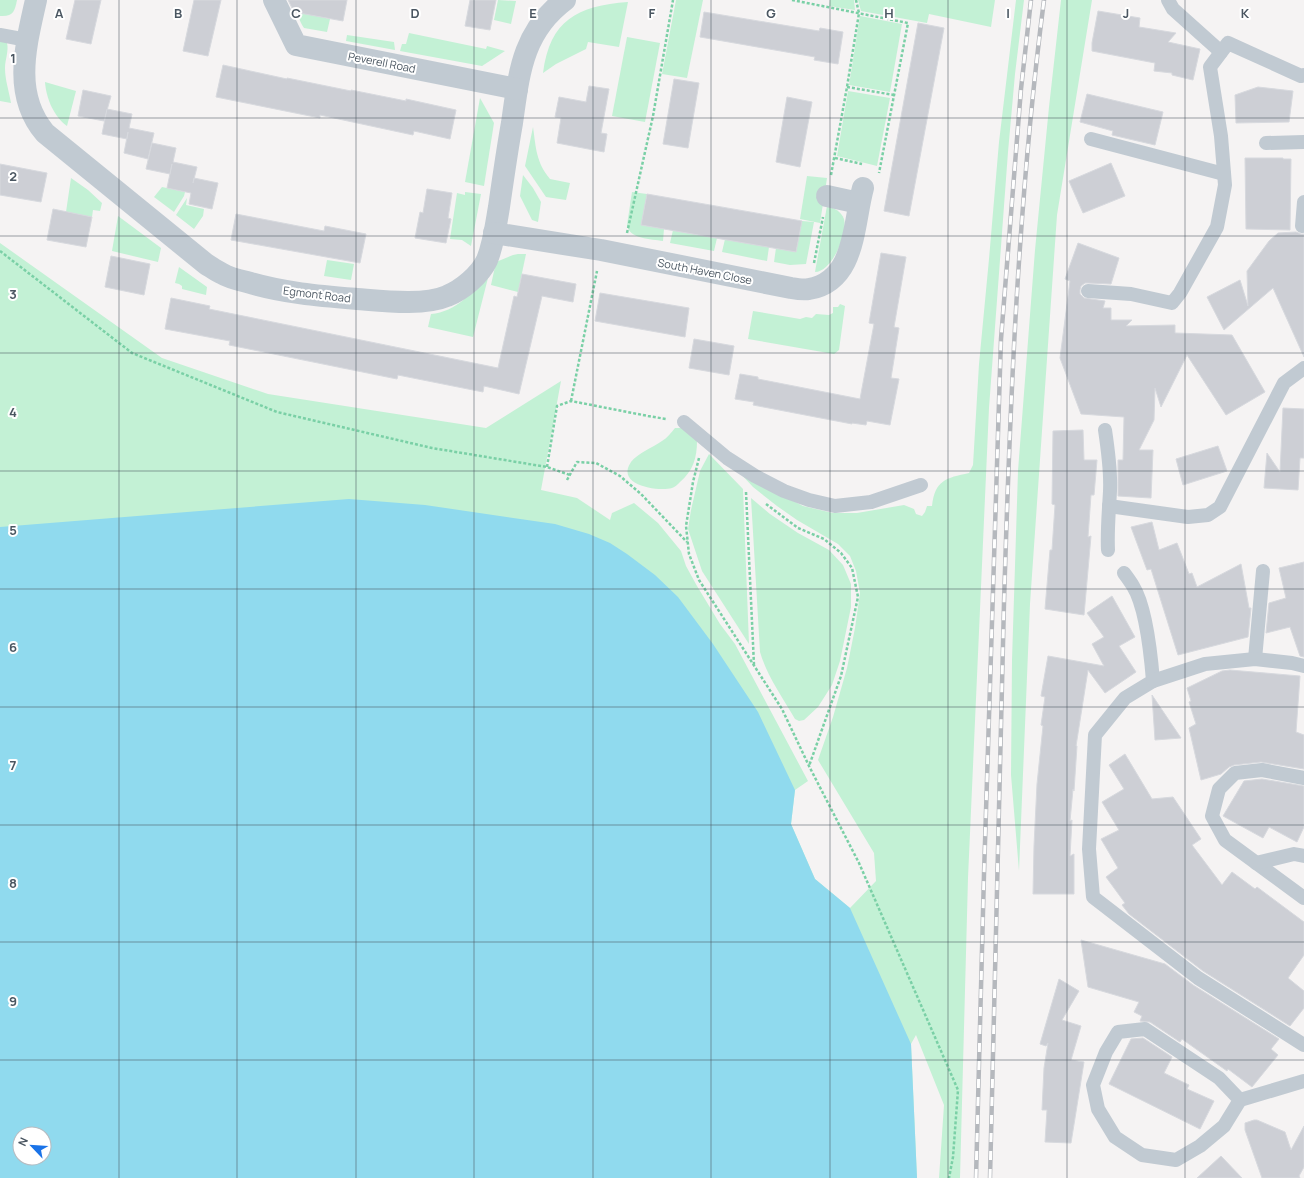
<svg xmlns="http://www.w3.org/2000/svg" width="1304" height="1178" font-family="Manrope,sans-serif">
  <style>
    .green { fill: #c3f1d5; fill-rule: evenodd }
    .water { fill: #90daee; fill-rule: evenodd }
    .building { fill: #cdcfd5; stroke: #d7d9de }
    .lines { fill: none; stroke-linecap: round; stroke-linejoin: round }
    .path { stroke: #7ad0a6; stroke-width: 2.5; stroke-dasharray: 3 2; stroke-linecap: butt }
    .service { stroke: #c1cad2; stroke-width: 14 }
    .minor { stroke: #c1cad2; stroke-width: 22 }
    .rail-casing { stroke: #b5b8bd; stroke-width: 4.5 }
    .rail { stroke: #fff; stroke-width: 3; stroke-dasharray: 9; stroke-linecap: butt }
    .grid { fill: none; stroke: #4a5661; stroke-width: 1; stroke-opacity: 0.55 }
    .labels { text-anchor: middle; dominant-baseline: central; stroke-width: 4; stroke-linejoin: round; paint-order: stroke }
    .street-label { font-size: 11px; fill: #4a5661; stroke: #fff }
    .grid-label { font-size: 13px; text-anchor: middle; font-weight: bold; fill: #4a5661; stroke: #fff; stroke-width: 4; stroke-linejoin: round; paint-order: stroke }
  </style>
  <rect width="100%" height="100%" fill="#f5f3f3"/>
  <g class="green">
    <path d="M0,0H17C15,11 13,17 0,16Z"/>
    <path d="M498,0L516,1L511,24L494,20Z"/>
    <path d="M676,0H703L687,78L662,74Z"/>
    <path d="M830,0H854L855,10L829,6Z"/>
    <path d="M858,0H995L991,27L929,14L927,23L861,11Z"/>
    <path d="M1016,0H1024L1015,74L1008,152L989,408L968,878L960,1178H939L944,1105L916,1035L911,1044L917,1178H0V243L162,358L268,394L486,428L561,381L541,490L577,498L610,520L612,513L634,503L658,523L681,551L686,566L697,586L720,624L735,644L808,781L795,790L791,824L815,879L850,908L876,881L874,853L818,760L833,717L847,668L855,628L860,593L856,571L850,556L838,544L797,520L777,506L753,487L740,473L803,506L833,513H857L904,505L914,509L916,514L922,516L925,512L927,506H932C935,480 946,478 969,473L973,465L979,364L989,259L999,142ZM20,1134H44V1158H20Z"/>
    <path d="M1061,0H1092L1057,215L1030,604L1019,871L1011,775L1012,660L1018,471L1035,250L1049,107Z"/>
    <path d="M298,2L312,15L330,19L327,32L304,28C298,19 297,12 298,2Z"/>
    <path d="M628,2L619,47L588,42L586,49L556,64L543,73C550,20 577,6 628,2Z"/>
    <path d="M860,16L902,24L890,92L849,85Z"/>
    <path d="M409,33L486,49L487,46L505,51L482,66L400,51L402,44H406Z"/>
    <path d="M347,35L394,42L395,50L346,41Z"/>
    <path d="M627,37L660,43L645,122L612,116Z"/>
    <path d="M0,39L7,43C9,51 5,60 5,68C5,80 9,91 11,103L0,101Z"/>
    <path d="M45,82L76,91L67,126C54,117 46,98 45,82Z"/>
    <path d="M848,91L890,98L877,166L837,156Z"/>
    <path d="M480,98L494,123L484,186L465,182Z"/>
    <path d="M533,127C536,148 536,162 550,179L570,183L566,200L546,197L525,166Z"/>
    <path d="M523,175L533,188L541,202L538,222L532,220L520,196Z"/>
    <path d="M807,176L827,178L820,223L800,219Z"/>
    <path d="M71,178L88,190L102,203L100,211L93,210L92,217L66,212Z"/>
    <path d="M162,187L185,192L184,196L174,212L154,197Z"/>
    <path d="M465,192L481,194L471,246L462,240L450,239L457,193L465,195Z"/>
    <path d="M632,192L647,194L641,225L664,229L663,241C651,239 629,239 627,225Z"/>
    <path d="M187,198L186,205L204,209L203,216L194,229L176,215Z"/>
    <path d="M827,206C834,208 841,211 844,219C848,233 832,272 815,272Z"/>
    <path d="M118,216L161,248L158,262L112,251Z"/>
    <path d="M802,221L814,222L806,264L790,265L774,262L776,248L796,252Z"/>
    <path d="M673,230L717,238L714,251L670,243Z"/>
    <path d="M725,239L769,247L767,261L722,252Z"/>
    <path d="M518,254H526L518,292L491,285L496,262L513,255Z"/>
    <path d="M327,260L354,264L351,280L324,276Z"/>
    <path d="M179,267L207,287L206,295L182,289V286L179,284L175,283Z"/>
    <path d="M489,274L473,337L428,327L431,314C456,312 473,292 489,274Z"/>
    <path d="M840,304L845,306L839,350L834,354L748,339L753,311L800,319L806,317L812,318L816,314L829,315L833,313V307H838Z"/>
    <path d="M675,428H682L697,441C697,458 693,471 680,482C678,484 675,487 672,488C658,492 615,485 631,462C638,453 652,448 662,441C667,438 671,433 675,428Z"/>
    <path d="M709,454L743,489L749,644L702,571L688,529L691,510L700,471Z"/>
    <path d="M751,498L770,514L798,533L829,550L843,565L851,584V607L840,661L832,685L818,707L804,720L799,721L795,719C783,698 767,676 760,652Z"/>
  </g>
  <path class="water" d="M349,499L425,505L555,524L589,534L610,543L627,554L655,575L678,597L713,644L758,712L795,790L791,824L815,879L850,908L911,1044L917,1178H0V527ZM20,1134H44V1158H20Z"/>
  <g class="building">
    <path d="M75,0H101L91,44L66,39Z"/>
    <path d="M194,0H221L208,56L183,51Z"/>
    <path d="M288,0H347L343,21L294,12Z"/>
    <path d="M470,0H496L490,30L465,26Z"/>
    <path d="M1098,11L1140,18L1139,27L1176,33L1168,42L1200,49L1193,80L1172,75V73L1154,71L1155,63L1092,51V43Z"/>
    <path d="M704,12L819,31L820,28L843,32L838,64L814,60L815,57L700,37Z"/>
    <path d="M918,23L944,28L909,216L884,211Z"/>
    <path d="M223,65L287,79V78L351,91V90L406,101V99L456,110L450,139L414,131L413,135L320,115V118L216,97Z"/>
    <path d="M674,79L699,83L688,148L663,144Z"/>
    <path d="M589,86L609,89L601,133L607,134L604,152L557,143L561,118L555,117L559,97L586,102Z"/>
    <path d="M1258,87L1293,91L1289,122L1236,123L1235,95Z"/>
    <path d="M83,90L111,96L104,121L78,116Z"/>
    <path d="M1087,94L1163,112L1155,145L1112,135L1113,131L1080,122Z"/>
    <path d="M787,97L812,102L800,167L776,162Z"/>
    <path d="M107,109L132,114L129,128L154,133L148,159L124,153L128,132L127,139L102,134Z"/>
    <path d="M152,143L176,148L173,162L197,167L193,183L194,178L218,183L212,209L189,204L191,193L167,188L172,164L170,174L146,169Z"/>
    <path d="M1245,158H1283V159H1291L1290,230L1246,229Z"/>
    <path d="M1111,163L1125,196L1083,213L1069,181Z"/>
    <path d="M0,164L47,173L41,202L0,195Z"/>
    <path d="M427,189L452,193L448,218L451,219L446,243L415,238L420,212L423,213Z"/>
    <path d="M647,194L802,221L796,252L641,225Z"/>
    <path d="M53,209L92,217L86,247L47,240Z"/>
    <path d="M236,214L324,231L325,226L366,234L360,263L231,240Z"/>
    <path d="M1296,232L1301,234H1304V357L1273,288L1224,330L1207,297L1240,280L1248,306L1247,271L1269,241L1278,233Z"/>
    <path d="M1078,243L1119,258L1111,284L1088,283H1085L1081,286L1080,290V294L1084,298L1105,301L1103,308H1111V320H1132L1126,326L1175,325V333L1232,335L1265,392L1226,415L1187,355L1161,407L1155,388L1154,420L1139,450H1153L1151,498L1118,496V460H1123L1124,417L1081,414L1060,358L1070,281L1065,279Z"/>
    <path d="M881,253L906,257L894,327L899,328L891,378L899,379L890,425L867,421L866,425L852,423V424L753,405L754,402L735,399L740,374L758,377V379L860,399L874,324L869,323Z"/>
    <path d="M111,256L150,264L144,295L105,287Z"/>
    <path d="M522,274L576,284L573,302L542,296L519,394L484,386L483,392L398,375L397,379L229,345L230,341L165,329L171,298L210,306L209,309L498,368L514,296L517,297Z"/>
    <path d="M600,293L689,308L685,337L595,321Z"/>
    <path d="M694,339L734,346L729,375L689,368Z"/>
    <path d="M1283,408L1304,409V458H1300L1298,490L1264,488L1267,453L1280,472Z"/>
    <path d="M1083,430L1084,460H1097L1094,495H1091L1088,537L1091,536L1084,615L1045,609L1050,550H1052L1055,505L1052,504L1053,431Z"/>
    <path d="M1218,446L1227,471L1183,485L1176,459Z"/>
    <path d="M1152,522L1159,550L1177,543L1189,574L1192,573L1197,587L1241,564L1249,608H1251L1248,637L1178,655L1151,569L1147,570L1131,527Z"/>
    <path d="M1304,562V657L1300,656L1290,627L1266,633L1269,603L1286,598L1279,568Z"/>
    <path d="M1112,596L1135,637L1119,646L1136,672L1105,693L1088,670L1076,746H1077L1074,791L1073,789L1070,821L1072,820L1070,856L1074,854V894H1033L1034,846L1037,784L1043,726L1041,725L1045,697L1041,696L1048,656L1104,666L1092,644L1104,637L1087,613Z"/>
    <path d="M1230,670L1300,676L1296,732L1304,735V769L1261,762L1234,765L1229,767L1221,774L1201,780L1189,728L1196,724L1189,702L1191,701L1187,688L1222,671Z"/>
    <path d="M1152,695L1181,738L1155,740Z"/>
    <path d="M1125,754L1152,799L1173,797L1201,839L1192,845L1222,885L1232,872L1255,889L1257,887L1304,922V955L1288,978L1304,991V1008L1290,1026L1203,971L1129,914L1122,905L1125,903L1106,877L1118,868L1101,839L1119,830L1102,802L1124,789L1109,765Z"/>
    <path d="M1262,779L1304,786V827L1297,842L1269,827L1263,838L1223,816L1244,781Z"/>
    <path d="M1081,940L1165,964L1193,985L1279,1039L1271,1049L1278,1055L1252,1087L1228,1069L1227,1071L1182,1039L1180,1042L1150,1022L1140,1021L1142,1016L1134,1012L1139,1002L1088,987Z"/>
    <path d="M1059,979L1079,991L1062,1020L1081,1026L1071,1060L1084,1062L1071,1143L1045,1142L1047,1110H1042L1044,1068L1048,1043L1046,1046L1040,1044Z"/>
    <path d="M1143,1038L1172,1057L1164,1073L1189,1085L1187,1089L1214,1101L1200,1129L1109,1084L1131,1039Z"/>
    <path d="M1254,1120H1257L1285,1132L1291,1150L1304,1126V1167L1299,1176L1300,1178H1262L1245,1130V1123Z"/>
    <path d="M1221,1156L1242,1178H1197Z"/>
  </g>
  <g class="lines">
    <g class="path">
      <path d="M792,0L908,23L879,173"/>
      <path d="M847,87L894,95"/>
      <path d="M835,158L862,164"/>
      <path d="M831,175L847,87L859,13L856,0"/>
      <path d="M627,233L653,116L673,0"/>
      <path d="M0,251L132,353L277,412L432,448L547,467L570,475"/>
      <path d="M814,263L823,217"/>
      <path d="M571,401L597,271"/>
      <path d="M699,458L693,482L686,526L689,554L699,580L782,709L809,766L859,863L958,1090L953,1157L949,1178"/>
      <path d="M547,467L557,406L571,401L648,416L666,419"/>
      <path d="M567,480L577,462L596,463L620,476L641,494L687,542"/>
      <path d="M746,492L754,665"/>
      <path d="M766,504L798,528L824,539L841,553L852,568L858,597L841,676L809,766"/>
    </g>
    <g class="service">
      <path d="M1168,0L1173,9L1221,52"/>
      <path d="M0,35L27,40"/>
      <path d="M1091,139L1224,174"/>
      <path d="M1266,143L1304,142"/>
      <path d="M1302,226L1304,202"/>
      <path d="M1088,291L1131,294L1172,303L1180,293L1217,227L1225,185L1221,136L1210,67L1228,43L1301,76L1304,75"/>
      <path d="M684,422L727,458L755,476L784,491L809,500L835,506L871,502L921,485"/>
      <path d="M1105,430C1108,450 1111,471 1110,491C1109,511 1107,530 1108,550"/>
      <path d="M1109,506L1188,517L1208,515L1220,507L1284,383L1304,368"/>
      <path d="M1124,573C1127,577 1130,581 1133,586C1146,607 1151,656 1153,681L1125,698L1095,735L1089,849L1093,897L1198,978L1304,1045"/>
      <path d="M1255,659L1263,571"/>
      <path d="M1153,681L1205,664L1255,659L1292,663L1304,666"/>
      <path d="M1304,778L1262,770L1235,773L1219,789L1212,816L1225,840L1304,898"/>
      <path d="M1256,863L1294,854L1304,856"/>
      <path d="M1240,1100L1219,1078L1145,1029L1118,1032L1106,1052L1093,1085L1098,1109L1115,1137L1142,1155L1176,1160L1200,1146L1224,1126L1240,1100L1304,1081"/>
    </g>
    <g class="minor">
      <path d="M36,0C26,45 12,94 45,133L206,264C211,267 216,271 221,273C229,278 238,280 247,282C283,293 321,296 357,299C383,301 424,306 447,296C462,290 480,275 487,260C494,243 496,224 499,207C503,179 507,151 512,123C519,74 522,32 565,0"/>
      <path d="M274,0L296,45L517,89"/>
      <path d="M827,196L859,203"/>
      <path d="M494,233L601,250L791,288C797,289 804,290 809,289C856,281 853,224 863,188"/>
    </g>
    <g class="rail-casing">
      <g id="rail">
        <path d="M976,1178L984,874L1001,339L1021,89L1031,0"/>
        <path d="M990,1178C995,986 999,795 1004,603C1010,402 1018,200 1044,0"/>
      </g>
    </g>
    <use href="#rail" class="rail"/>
  </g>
  <path class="grid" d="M119,0V1178M237,0V1178M356,0V1178M474,0V1178M593,0V1178M711,0V1178M830,0V1178M948,0V1178M1067,0V1178M1185,0V1178M0,118H1304M0,236H1304M0,353H1304M0,471H1304M0,589H1304M0,707H1304M0,825H1304M0,942H1304M0,1060H1304"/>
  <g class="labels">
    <g class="street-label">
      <text transform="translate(382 62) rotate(11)">Peverell Road</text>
      <text transform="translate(705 271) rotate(11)">South Haven Close</text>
      <text transform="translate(317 294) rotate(7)">Egmont Road</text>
    </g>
  </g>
  <g class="grid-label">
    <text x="59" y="18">A</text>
    <text x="178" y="18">B</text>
    <text x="296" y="18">C</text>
    <text x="415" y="18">D</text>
    <text x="533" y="18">E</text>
    <text x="652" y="18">F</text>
    <text x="771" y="18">G</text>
    <text x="889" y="18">H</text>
    <text x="1008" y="18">I</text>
    <text x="1126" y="18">J</text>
    <text x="1245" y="18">K</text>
    <text x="13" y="63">1</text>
    <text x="13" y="181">2</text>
    <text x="13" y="299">3</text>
    <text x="13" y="417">4</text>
    <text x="13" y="535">5</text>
    <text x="13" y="652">6</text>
    <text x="13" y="770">7</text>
    <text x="13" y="888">8</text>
    <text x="13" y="1006">9</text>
  </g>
  <g transform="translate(32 1146) rotate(295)"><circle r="19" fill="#ffffff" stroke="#b7bbc0"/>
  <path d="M0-3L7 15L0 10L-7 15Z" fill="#1a73e8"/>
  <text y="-6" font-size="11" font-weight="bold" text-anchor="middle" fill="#4a5661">N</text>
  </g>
</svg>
